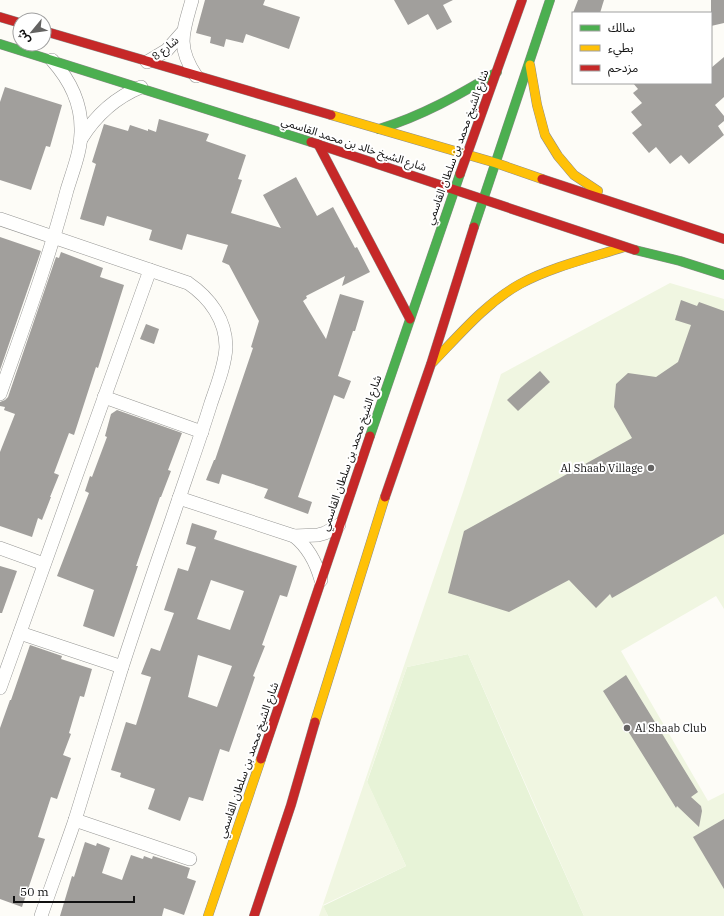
<svg xmlns="http://www.w3.org/2000/svg" width="724" height="916" font-family="'IBM Plex Serif','Noto Sans Arabic',serif">
  <style>
    .grass { fill: #e7f3d7 }
    .pitch { fill: #f0f6e1 }
    .building { fill: #a19f9c; fill-rule: evenodd }
    .lines { fill: none; stroke-linecap: round; stroke-linejoin: round }
    .street-casing { stroke: #979795; stroke-width: 14 }
    .fast-casing { stroke: #8e8d8b; stroke-width: 10 }
    .slow-casing { stroke: #8e8d8b; stroke-width: 10 }
    .jam-casing { stroke: #8e8d8b; stroke-width: 10 }
    .street { stroke: #fffffe; stroke-width: 13 }
    .fast { stroke: #4caf50; stroke-width: 9 }
    .slow { stroke: #ffc107; stroke-width: 9 }
    .jam { stroke: #c62828; stroke-width: 9 }
    .poi-dot { fill: #646362; stroke: #fff; stroke-width: 1.5 }
    .labels { text-anchor: middle; dominant-baseline: central; stroke-width: 4; stroke-linejoin: round; paint-order: stroke }
    .street-label { font-size: 11px; fill: #111; stroke: #fff }
    .poi-label { font-size: 11px; fill: #111; stroke: #fff; text-anchor: end }
  </style>
  <rect width="100%" height="100%" fill="#fdfcf7"/>
  <path class="grass" d="M468,654L535,807L584,916H328L323,906L406,866L367,782L407,667Z"/>
  <path class="pitch" d="M670,283L724,299V609L716,596L621,651L708,801L724,793V916H584L468,654L407,667L367,781L406,866L323,905L328,916H319L463,492L501,374Z"/>
  <g class="building">
    <path d="M205,0H265L263,5L300,17L289,49L246,34L243,43L226,39L224,47L210,43L211,37L196,33Z"/>
    <path d="M394,0H453L443,5L452,22L437,30L428,14L408,25Z"/>
    <path d="M578,0H604L600,13H573Z"/>
    <path d="M711,0H724V23L711,26Z"/>
    <path d="M724,57V97L715,105L724,116V121L718,126L724,135L689,164L681,155L670,164L656,147L649,153L632,133L642,125L631,112L642,103L633,93L638,89L633,83H711V68Z"/>
    <path d="M5,87L62,105L50,147L46,146L31,190L0,180V102Z"/>
    <path d="M159,119L209,134L206,141L246,155L238,179L242,180L231,213L281,228L263,195L296,177L317,216L333,207L355,248L357,247L370,272L342,286L345,276L306,296L307,298L303,301L326,339L340,294L364,301L355,331H353L338,376L351,381L344,399L334,395L298,497L312,502L308,514L264,498L268,489L222,474L219,484L206,480L214,460H215L253,348L251,347L259,321L229,265L222,262L228,245L187,234L182,250L149,240L152,230L107,216L104,226L80,219L96,164L92,162L104,124L128,131L130,125L148,131V129L156,132Z"/>
    <path d="M0,237L41,251L0,370Z"/>
    <path d="M61,252L103,268L100,277L124,285L98,368L96,367L74,435L69,433L54,473L59,475L50,497H51L42,520L38,518L32,537L0,526V452L15,414L4,410L5,407L0,406V402L5,400L8,397L56,257L59,258Z"/>
    <path d="M681,300L697,306L699,302L724,311V534L612,598L610,594L596,608L569,580L509,612L448,593L464,531L632,438L614,407L616,384L628,373L656,377L678,362L691,325L675,320Z"/>
    <path d="M146,324L159,329L154,344L140,339Z"/>
    <path d="M540,371L550,382L518,411L507,400Z"/>
    <path d="M117,410L182,433L168,470L171,471L161,497H160L136,566H138L114,637L83,626L94,590L57,576L89,493L85,491L90,476L92,477L107,437L105,436L111,414Z"/>
    <path d="M192,523L217,531L214,539L297,566L287,597L280,595L262,645L265,646L253,676L255,677L229,752L220,749L203,801L189,797L180,821L148,809L155,789L120,777L121,773L111,770L126,722L136,725L151,677L141,674L151,648L160,651L174,613L164,610L178,568L188,571L196,547L186,544ZM211,580L244,591L230,630L197,619ZM198,655L232,666L217,707L188,697Z"/>
    <path d="M0,566L17,571L2,613H0Z"/>
    <path d="M30,645L62,656L61,659L92,669L84,697L80,696L69,733L71,734L63,755L71,758L57,799L51,797L38,837L45,839L22,907L0,899V728L10,700H11Z"/>
    <path d="M626,675L698,792L691,797L701,806L702,811L699,827L677,806L676,808L603,691Z"/>
    <path d="M724,819V889L693,837Z"/>
    <path d="M85,842L96,846L97,843L110,848L102,873L122,880L131,855L143,859L144,856L152,859L153,856L190,868L187,878L196,881L184,915L164,908L162,916H60L72,876L74,877Z"/>
  </g>
  <g class="lines">
    <g class="street-casing">
      <g id="street">
        <path d="M192,0C183,32 176,46 196,76"/>
        <path d="M147,62L167,50L182,33"/>
        <path d="M81,139C96,115 114,98 141,87"/>
        <path d="M0,219L188,283C210,298 226,320 226,347C225,366 217,385 211,403C199,442 185,480 172,519C155,568 138,618 122,667C106,718 91,769 75,820C64,852 52,884 41,916"/>
        <path d="M0,394C24,326 49,259 67,190C73,170 82,149 81,128C81,102 69,79 52,60"/>
        <path d="M104,397L202,432"/>
        <path d="M179,498L294,536L318,535L325,533L339,525"/>
        <path d="M294,536C308,547 316,562 321,580"/>
        <path d="M0,548L44,564"/>
        <path d="M20,633L122,667"/>
        <path d="M0,688L150,270"/>
        <path d="M75,820L190,859"/>
      </g>
    </g>
    <g class="fast-casing">
      <g id="fast">
        <path d="M0,44L311,142"/>
        <path d="M379,129C422,116 459,95 497,72"/>
        <path d="M474,227L550,0"/>
        <path d="M635,250L680,261L724,275"/>
        <path d="M370,436L460,174"/>
      </g>
    </g>
    <g class="slow-casing">
      <g id="slow">
        <path d="M530,65L537,105L545,135L558,156L574,175L598,191"/>
        <path d="M331,115L496,163L542,179"/>
        <path d="M433,362C460,334 486,303 520,284C551,267 590,258 624,247"/>
        <path d="M315,722L385,497"/>
        <path d="M208,916L261,759"/>
      </g>
    </g>
    <g class="jam-casing">
      <g id="jam">
        <path d="M0,17L20,23"/>
        <path d="M44,31L331,115"/>
        <path d="M311,142L635,250"/>
        <path d="M318,144L410,319"/>
        <path d="M460,174L522,0"/>
        <path d="M542,179L724,239"/>
        <path d="M385,497L431,364L474,227"/>
        <path d="M261,759L370,436"/>
        <path d="M254,916L291,805L315,722"/>
      </g>
    </g>
    <use href="#street" class="street"/>
    <use href="#fast" class="fast"/>
    <use href="#slow" class="slow"/>
    <use href="#jam" class="jam"/>
  </g>
  <g class="poi-dot">
    <circle cx="651" cy="468" r="4"/>
    <circle cx="627" cy="728" r="4"/>
  </g>
  <g class="labels">
    <g class="street-label">
      <text transform="translate(165 48) rotate(-39)">شارع 8</text>
      <text transform="translate(354 144) rotate(18)">شارع الشيخ خالد بن محمد القاسمي</text>
      <text transform="translate(457 147) rotate(-70)">شارع الشيخ محمد بن سلطان القاسمي</text>
      <text transform="translate(351 453) rotate(-71)">شارع الشيخ محمد بن سلطان القاسمي</text>
      <text transform="translate(248 760) rotate(-71)">شارع الشيخ محمد بن سلطان القاسمي</text>
    </g>
    <g class="poi-label">
      <text x="643" y="468">Al Shaab Village</text>
      <text x="635" y="728" text-anchor="start">Al Shaab Club</text>
    </g>
  </g>
  <rect x="572" y="12" width="140" height="72" fill="#ffffff" stroke="#a0a0a0"/>
  <rect x="580" y="25" width="20" height="6" fill="#4caf50" stroke="#a0a0a0"/>
  <text x="608" y="32" font-size="12" fill="#111111">سالك</text>
  <rect x="580" y="45" width="20" height="6" fill="#ffc107" stroke="#a0a0a0"/>
  <text x="608" y="52" font-size="12" fill="#111111">بطيء</text>
  <rect x="580" y="65" width="20" height="6" fill="#c62828" stroke="#a0a0a0"/>
  <text x="608" y="72" font-size="12" fill="#111111">مزدحم</text>
  <g transform="translate(32 32) rotate(241)"><circle r="19" fill="#ffffff" stroke="#a0a0a0"/>
  <path d="M0-3L7 15L0 10L-7 15Z" fill="#646362"/>
  <text y="-6" font-size="11" font-weight="bold" text-anchor="middle" fill="#111111">ش</text>
  </g>
  <path d="M14 896v6h120v-6" fill="none" stroke="#111111" stroke-width="2"/>
  <text x="20" y="896" font-size="12" fill="#111111" stroke="#ffffff" stroke-width="3" paint-order="stroke">50 m</text>
</svg>
